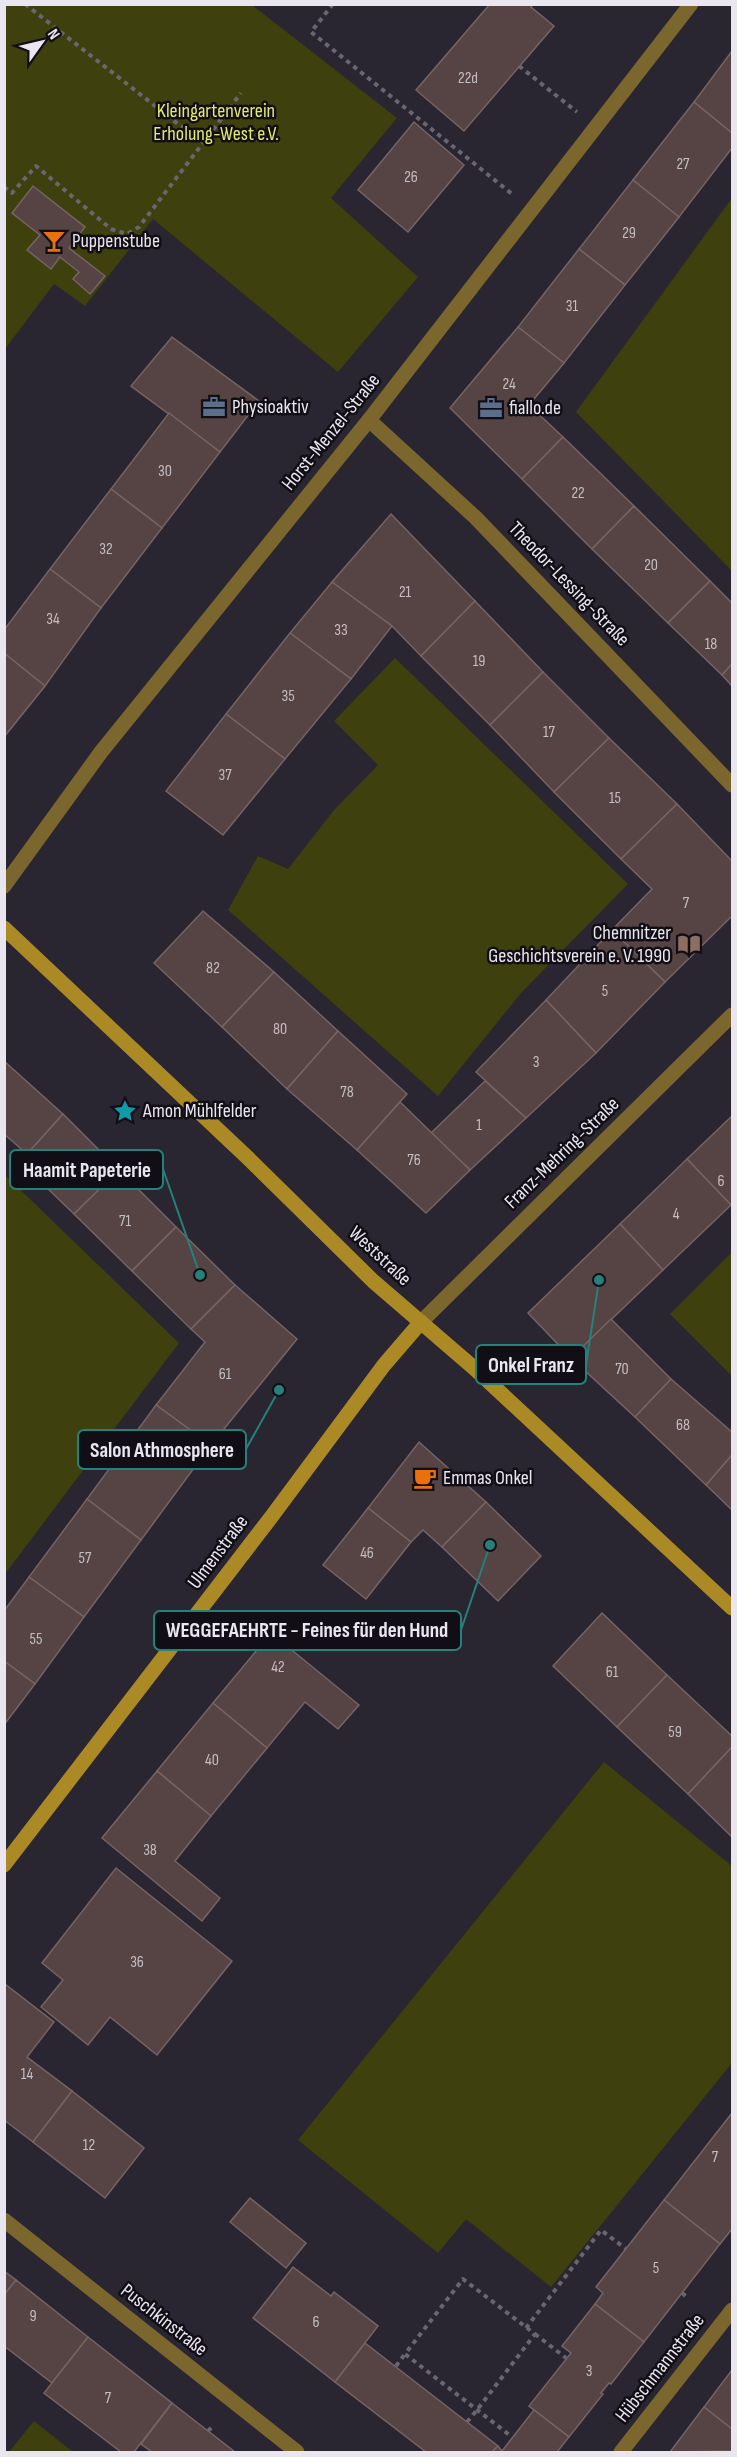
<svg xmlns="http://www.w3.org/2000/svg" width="737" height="2457" font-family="'Sofia Sans Condensed',sans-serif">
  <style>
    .green { fill: #3e400d }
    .building { fill: #554443; stroke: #766463; stroke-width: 1.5 }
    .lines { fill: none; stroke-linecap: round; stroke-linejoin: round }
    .path { stroke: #6a6671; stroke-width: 4; stroke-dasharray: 4.5 4.5; stroke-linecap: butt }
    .street { stroke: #7b662e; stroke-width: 15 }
    .secondary { stroke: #ab8924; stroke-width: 15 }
    .labels { text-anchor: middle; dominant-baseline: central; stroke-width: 5; stroke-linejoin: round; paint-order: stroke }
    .number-label { font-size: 16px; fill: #c4bec4 }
    .park-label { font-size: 20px; fill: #e4ea6f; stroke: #110f15 }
    .poi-label { font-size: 20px; fill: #e9e6ef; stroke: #110f15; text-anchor: start }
    .street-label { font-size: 20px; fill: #e9e6ef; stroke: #110f15 }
    .leader { fill: none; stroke: #25817b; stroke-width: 2 }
    .callout-dot { fill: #25817b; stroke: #110f15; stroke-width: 2 }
    .callout { fill: #110f15; stroke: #25817b; stroke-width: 2 }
    .callout-label { font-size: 21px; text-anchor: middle; font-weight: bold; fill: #e9e6ef }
  </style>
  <rect width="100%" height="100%" fill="#292531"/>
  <g class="green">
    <path d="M5,5H252L397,118L331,198L418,277L338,372L153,219L85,306L54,284L5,349Z"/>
    <path d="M732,198V571L576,412Z"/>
    <path d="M395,658L628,884L521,993L438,1096L228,910L258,856L288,869L334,810L378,765L334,721Z"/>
    <path d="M5,1175L179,1343L5,1574Z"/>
    <path d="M732,1252V1376L670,1314Z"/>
    <path d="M604,1762L732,1866V2063L551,2287L466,2219L438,2253L298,2140Z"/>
    <path d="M34,2421L73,2452H9Z"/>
  </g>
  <g class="building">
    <path d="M490,4H533L531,7L554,26L464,131L416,90Z"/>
    <path d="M732,51V133L694,102Z"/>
    <path d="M694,102L732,133V148L679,217L633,180Z"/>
    <path d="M414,122L464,165L408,232L358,190Z"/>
    <path d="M633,180L679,217L625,285L579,249Z"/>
    <path d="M33,186L85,227L69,248L105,276L90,294L73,279L79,272L60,257L51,269L27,250L40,235L12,213Z"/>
    <path d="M579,249L625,285L564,363L518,327Z"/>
    <path d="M518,327L564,363L529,405L563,437L522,479L450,408Z"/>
    <path d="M172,337L259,401L220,452L131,386Z"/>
    <path d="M169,413L220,452L162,528L111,489Z"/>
    <path d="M563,437L634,506L592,549L522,479Z"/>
    <path d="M111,489L162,528L101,608L50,569Z"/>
    <path d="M634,506L710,581L668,623L592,549Z"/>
    <path d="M391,514L475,601L421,656L392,626L332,582Z"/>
    <path d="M50,569L101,608L45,686L4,653V630Z"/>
    <path d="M710,581L732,603V664L722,675L668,623Z"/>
    <path d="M332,582L392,626L351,679L290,633Z"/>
    <path d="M475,601L543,672L490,725L421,656Z"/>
    <path d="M290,633L351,679L285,759L226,714Z"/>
    <path d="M4,653L45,686L4,737Z"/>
    <path d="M732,664V686L722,675Z"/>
    <path d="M543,672L609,738L554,792L490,725Z"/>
    <path d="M226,714L285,759L223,835L166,791Z"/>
    <path d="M609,738L677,804L621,859L554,792Z"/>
    <path d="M677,804L732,861V916L665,982L612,930L652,889L621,859Z"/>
    <path d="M203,911L274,972L222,1027L154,963Z"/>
    <path d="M612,930L665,982L596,1053L546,1000Z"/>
    <path d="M274,972L338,1031L287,1089L222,1027Z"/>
    <path d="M546,1000L596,1053L526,1118L476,1072Z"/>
    <path d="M338,1031L407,1094L357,1150L287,1089Z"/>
    <path d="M4,1061L63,1114L27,1154L4,1134Z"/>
    <path d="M485,1081L526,1118L470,1170L431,1133Z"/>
    <path d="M400,1102L470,1170L426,1213L357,1150Z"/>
    <path d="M63,1114L119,1170L74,1214L20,1162Z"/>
    <path d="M732,1116V1203L731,1205L687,1159Z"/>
    <path d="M687,1159L731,1205L663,1270L620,1224Z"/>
    <path d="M119,1170L176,1227L132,1271L74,1214Z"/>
    <path d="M620,1224L663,1270L571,1358L528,1313Z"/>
    <path d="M176,1227L235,1285L191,1329L132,1271Z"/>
    <path d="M235,1285L297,1339L211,1445L156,1405L205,1342L191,1329Z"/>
    <path d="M611,1319L671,1379L635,1417L571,1358Z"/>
    <path d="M671,1379L732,1432V1455L706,1485L635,1417Z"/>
    <path d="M156,1405L211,1445L141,1540L87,1499Z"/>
    <path d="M419,1442L486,1502L442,1547L423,1530L411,1542L368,1508Z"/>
    <path d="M732,1455V1510L706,1485Z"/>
    <path d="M87,1499L141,1540L84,1617L29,1577Z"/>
    <path d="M486,1502L541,1556L498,1601L442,1547Z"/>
    <path d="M368,1508L411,1542L366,1599L323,1565Z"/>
    <path d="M29,1577L84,1617L35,1684L4,1661V1611Z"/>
    <path d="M602,1613L667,1675L617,1727L553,1666Z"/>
    <path d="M271,1633L359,1705L338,1729L305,1702L267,1748L213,1703Z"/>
    <path d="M4,1661L35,1684L4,1725Z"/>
    <path d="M667,1675L732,1736V1747L688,1794L617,1727Z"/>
    <path d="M213,1703L267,1748L211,1816L157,1771Z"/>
    <path d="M732,1747V1837L688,1794Z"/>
    <path d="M157,1771L211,1816L175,1861L220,1898L202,1921L102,1838Z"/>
    <path d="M116,1868L232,1961L157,2055L110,2017L88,2045L41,2007L63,1980L42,1963Z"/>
    <path d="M5,1984L54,2022L27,2057L72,2091L33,2142L4,2120Z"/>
    <path d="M72,2091L144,2148L105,2198L33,2142Z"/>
    <path d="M732,2113V2229L720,2244L664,2200Z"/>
    <path d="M250,2198L306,2243L286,2268L230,2222Z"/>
    <path d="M664,2200L720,2244L644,2342L595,2304L603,2293L596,2287Z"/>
    <path d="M293,2267L331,2296L334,2292L378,2326L335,2382L253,2318Z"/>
    <path d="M4,2271L16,2280L4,2295Z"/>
    <path d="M16,2280L88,2337L52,2383L4,2346V2295Z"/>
    <path d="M595,2304L644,2342L611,2384L609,2383L601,2393L603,2394L569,2437L529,2406L571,2353L562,2346Z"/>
    <path d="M88,2337L172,2403L134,2452H121L44,2393Z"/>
    <path d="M365,2343L498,2446L492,2452H426L335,2382Z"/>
    <path d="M732,2370V2429L704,2407Z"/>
    <path d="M172,2403L235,2452H152L141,2444Z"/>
    <path d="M704,2407L732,2429V2451L670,2452Z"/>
    <path d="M534,2410L569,2437L557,2452H492L498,2446L502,2451Z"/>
  </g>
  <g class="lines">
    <g class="path">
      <path d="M25,4L201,142"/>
      <path d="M333,4L311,32L512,194"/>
      <path d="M519,66L577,112"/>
      <path d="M4,187L12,193L36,166L111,229L127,234L139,227L241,93"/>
      <path d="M682,2293L688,2298"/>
      <path d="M526,2328L601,2230L626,2249"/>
      <path d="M535,2334L566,2358"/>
      <path d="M396,2366L405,2354"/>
      <path d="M467,2422L477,2410L535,2334L463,2279L405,2354L512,2437"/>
      <path d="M208,2431L213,2426"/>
    </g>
    <g class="street">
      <path d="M369,420L476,518L732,785"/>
      <path d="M4,886L101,752L369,420L691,4"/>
      <path d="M421,1322L732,1015"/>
      <path d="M4,2220L297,2452"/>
      <path d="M621,2452L732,2310"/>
    </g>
    <g class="secondary">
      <path d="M4,928L248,1158L373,1281L474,1368L732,1608"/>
      <path d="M4,1865L272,1516L384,1365L421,1322"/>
    </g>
  </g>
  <defs>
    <g id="bar-bare" transform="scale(1.8)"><path d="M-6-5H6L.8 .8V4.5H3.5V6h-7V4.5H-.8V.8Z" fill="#e8710a" stroke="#110f15" stroke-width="2.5" paint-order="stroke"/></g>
    <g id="office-bare" transform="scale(1.8)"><path d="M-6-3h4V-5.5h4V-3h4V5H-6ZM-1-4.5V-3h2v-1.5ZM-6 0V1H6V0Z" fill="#5c6f8a" stroke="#110f15" stroke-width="2.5" paint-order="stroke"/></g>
    <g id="library-bare" transform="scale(1.8)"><path d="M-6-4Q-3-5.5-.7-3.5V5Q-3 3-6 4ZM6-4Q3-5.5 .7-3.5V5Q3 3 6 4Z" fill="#8d6e63" stroke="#110f15" stroke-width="2.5" paint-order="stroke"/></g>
    <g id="sight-bare" transform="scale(1.8)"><path d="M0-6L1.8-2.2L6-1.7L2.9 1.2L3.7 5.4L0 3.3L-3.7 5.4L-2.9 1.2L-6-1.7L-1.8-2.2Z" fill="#0f9aa8" stroke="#110f15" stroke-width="2.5" paint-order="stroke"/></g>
    <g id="cafe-bare" transform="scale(1.8)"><path d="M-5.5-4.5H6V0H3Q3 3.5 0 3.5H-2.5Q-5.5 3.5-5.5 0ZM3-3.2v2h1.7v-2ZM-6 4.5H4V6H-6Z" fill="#e8710a" stroke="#110f15" stroke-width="2.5" paint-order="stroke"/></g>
  </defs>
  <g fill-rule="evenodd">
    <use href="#bar-bare" x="54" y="241"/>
    <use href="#office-bare" x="214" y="407"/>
    <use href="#office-bare" x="491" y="408"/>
    <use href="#library-bare" x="689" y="944"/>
    <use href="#sight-bare" x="125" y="1111"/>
    <use href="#cafe-bare" x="425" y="1478"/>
  </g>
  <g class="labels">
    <g class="number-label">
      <text x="468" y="78">22d</text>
      <text x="683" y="164">27</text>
      <text x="411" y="177">26</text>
      <text x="629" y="233">29</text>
      <text x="572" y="306">31</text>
      <text x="509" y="384">24</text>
      <text x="165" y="471">30</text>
      <text x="578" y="493">22</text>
      <text x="106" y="549">32</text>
      <text x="651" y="565">20</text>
      <text x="405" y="592">21</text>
      <text x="53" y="619">34</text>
      <text x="341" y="630">33</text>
      <text x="711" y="644">18</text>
      <text x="479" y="661">19</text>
      <text x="288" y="696">35</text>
      <text x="549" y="732">17</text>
      <text x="225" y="775">37</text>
      <text x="615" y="798">15</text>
      <text x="686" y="903">7</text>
      <text x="213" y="968">82</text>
      <text x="605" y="991">5</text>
      <text x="280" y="1029">80</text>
      <text x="536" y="1062">3</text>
      <text x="347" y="1092">78</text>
      <text x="479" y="1125">1</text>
      <text x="414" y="1160">76</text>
      <text x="721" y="1181">6</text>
      <text x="676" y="1214">4</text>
      <text x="125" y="1221">71</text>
      <text x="622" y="1369">70</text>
      <text x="225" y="1374">61</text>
      <text x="683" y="1425">68</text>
      <text x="367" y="1553">46</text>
      <text x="85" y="1558">57</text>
      <text x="36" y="1639">55</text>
      <text x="278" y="1667">42</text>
      <text x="612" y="1672">61</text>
      <text x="675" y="1732">59</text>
      <text x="212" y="1760">40</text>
      <text x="150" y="1850">38</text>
      <text x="137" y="1962">36</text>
      <text x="27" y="2074">14</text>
      <text x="89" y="2145">12</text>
      <text x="715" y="2157">7</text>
      <text x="656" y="2268">5</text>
      <text x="33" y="2316">9</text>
      <text x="316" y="2322">6</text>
      <text x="589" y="2371">3</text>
      <text x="108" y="2398">7</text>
    </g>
    <g class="park-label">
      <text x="216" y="111">Kleingartenverein<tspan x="216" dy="23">Erholung-West e.V.</tspan></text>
    </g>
    <g class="poi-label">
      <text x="72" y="241">Puppenstube</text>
      <text x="232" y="407">Physioaktiv</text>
      <text x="509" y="408">fiallo.de</text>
      <text x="671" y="933" text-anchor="end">Chemnitzer<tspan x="671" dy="23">Geschichtsverein e. V. 1990</tspan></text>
      <text x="143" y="1111">Amon Mühlfelder</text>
      <text x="443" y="1478">Emmas Onkel</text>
    </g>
    <g class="street-label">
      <text transform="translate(331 432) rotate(-51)">Horst-Menzel-Straße</text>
      <text transform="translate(569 584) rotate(46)">Theodor-Lessing-Straße</text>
      <text transform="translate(562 1153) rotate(-44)">Franz-Mehring-Straße</text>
      <text transform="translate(380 1256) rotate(43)">Weststraße</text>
      <text transform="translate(218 1552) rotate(-53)">Ulmenstraße</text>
      <text transform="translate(164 2320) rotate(38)">Puschkinstraße</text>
      <text transform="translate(660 2368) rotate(-52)">Hübschmannstraße</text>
    </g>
  </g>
  <path class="leader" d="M200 1275L163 1169M599 1280L586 1365M279 1390L246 1449M490 1545L461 1630"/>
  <g class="callout-dot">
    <circle cx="200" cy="1275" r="6"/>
    <circle cx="599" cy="1280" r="6"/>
    <circle cx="279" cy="1390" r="6"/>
    <circle cx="490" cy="1545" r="6"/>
  </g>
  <g class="callout">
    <rect x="10" y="1150" width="153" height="39" rx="6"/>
    <rect x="476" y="1345" width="110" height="39" rx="6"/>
    <rect x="78" y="1430" width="168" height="39" rx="6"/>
    <rect x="154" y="1611" width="307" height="39" rx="6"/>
  </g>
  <g class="callout-label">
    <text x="87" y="1177">Haamit Papeterie</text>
    <text x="531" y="1372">Onkel Franz</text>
    <text x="162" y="1457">Salon Athmosphere</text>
    <text x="307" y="1637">WEGGEFAEHRTE - Feines für den Hund</text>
  </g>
  <rect width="737" height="2457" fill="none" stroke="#e9e6ef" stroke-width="12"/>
  <g transform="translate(42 42) rotate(56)" stroke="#110f15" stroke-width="4.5" paint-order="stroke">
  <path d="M0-4.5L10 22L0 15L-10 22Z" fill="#e9e6ef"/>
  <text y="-9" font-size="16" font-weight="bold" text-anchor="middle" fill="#e9e6ef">N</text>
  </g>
</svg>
